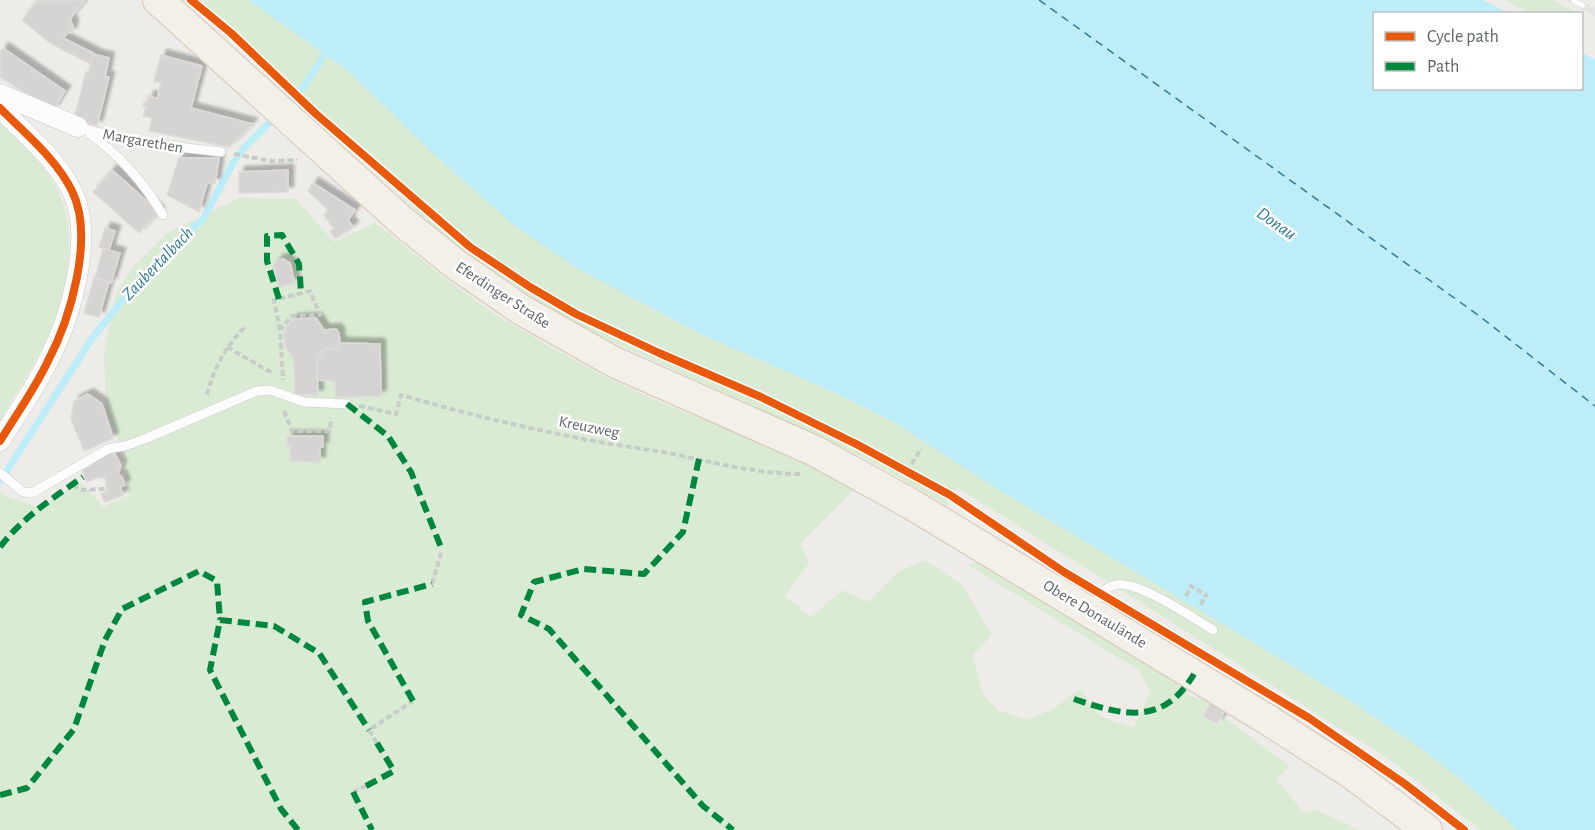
<svg xmlns="http://www.w3.org/2000/svg" width="1595" height="830" font-family="'Alegreya Sans',sans-serif">
  <style>
    .green { fill: #daebd3 }
    .water { fill: #bdedf8 }
    .lines { fill: none; stroke-linecap: round; stroke-linejoin: round }
    .stream { stroke: #bdedf8; stroke-width: 7 }
    .ferry { stroke: #317995; stroke-width: 1.5; stroke-dasharray: 8 6; stroke-linecap: butt }
    .building { fill: #d6d4d3; stroke: #dedad7; stroke-width: 1.5; filter: url(#shadow) }
    .lane-casing { stroke: #c9caca; stroke-width: 10 }
    .street-casing { stroke: #c9caca; stroke-width: 21 }
    .primary-casing { stroke: #d7c6b5; stroke-width: 32 }
    .path { stroke: #c7ceca; stroke-width: 4; stroke-dasharray: 6 3; stroke-linecap: butt }
    .lane { stroke: #fcfcfc; stroke-width: 9 }
    .street { stroke: #fcfcfc; stroke-width: 20 }
    .primary { stroke: #f3efe9; stroke-width: 30 }
    .rail-casing { stroke: #e3e4e3; stroke-width: 7 }
    .rail { stroke: #fff; stroke-width: 4.5; stroke-dasharray: 14; stroke-linecap: butt }
    .quiet { stroke: #00873e; stroke-width: 6; stroke-dasharray: 12 6; stroke-linecap: butt }
    .cycleway-casing { stroke: #fff; stroke-width: 11 }
    .cycleway { stroke: #e8590c; stroke-width: 8 }
    .labels { text-anchor: middle; dominant-baseline: central; stroke-width: 5; stroke-linejoin: round; paint-order: stroke }
    .street-label { font-size: 16px; fill: #5d6467; stroke: #fff }
    .water-label { font-size: 18px; font-style: italic; fill: #317995; stroke: #fff }
  </style>
  <defs>
    <filter id="shadow"><feDropShadow dx="5.5" dy="-5.5" stdDeviation="1.5" flood-color="#0004"/></filter>
  </defs>
  <rect width="100%" height="100%" fill="#eeece9"/>
  <g class="green">
    <path d="M185,0H248L347,70L430,151L471,187L639,302L701,334L840,395L894,422L986,482L1349,700L1422,749L1464,782L1518,830H1480L1392,761L958,488L948,506L868,460L570,322L451,244L226,31Z"/>
    <path d="M1504,0H1552L1577,13H1530Z"/>
    <path d="M0,122C19,142 41,161 55,185C82,234 66,302 42,349C29,374 13,397 0,421Z"/>
    <path d="M239,198L296,199L334,242L375,223L453,284L496,315L547,345L602,375L662,403L773,447L859,485L801,543L809,563L785,596L811,617L842,590L869,602L900,570L926,561L962,585L992,635L973,655L983,694L999,711L1026,719L1052,710L1080,688C1086,694 1088,703 1093,709C1102,720 1121,723 1134,728L1150,693L1140,671L968,565L987,560L1142,652L1191,696L1209,702L1201,716L1218,726L1224,717L1289,766L1276,779L1303,812L1316,810L1359,830H0V491L10,498L39,507L82,483L103,507L129,495L124,456L106,410L104,353L116,294L132,267L169,232Z"/>
  </g>
  <path class="water" d="M248,0H1483L1508,13L1374,14V88H1582V52L1595,60V830H1518L1464,782L1422,749L1349,700L986,482L894,422L840,395L701,334L578,269L516,227L430,151L347,70Z"/>
  <g class="lines">
    <g class="stream">
      <path d="M285,107L300,92L325,54"/>
      <path d="M0,481L93,337L141,277L161,261L183,236L203,219L233,163L245,147L275,117"/>
    </g>
    <path class="ferry" d="M1039,0L1478,315L1595,406"/>
  </g>
  <g class="building">
    <path d="M38,0H85L70,19L73,26L71,33L69,32L63,38L93,53L91,64L50,43L22,20Z"/>
    <path d="M3,48L65,91L53,110L0,77V53Z"/>
    <path d="M93,54L109,58L105,77H109L97,126L74,120L86,72L89,73Z"/>
    <path d="M161,55L202,66L191,108L252,124L229,147L149,131L152,118L143,116L146,107L143,106L144,102L147,103L149,96L157,99L161,83L154,81Z"/>
    <path d="M179,158H219L215,184L207,183L199,212L167,195Z"/>
    <path d="M112,170L159,212L139,233L93,192Z"/>
    <path d="M288,170V192L239,193V172Z"/>
    <path d="M313,183L355,210L348,220L353,227L335,239L330,231L334,229L324,215L328,210L308,191Z"/>
    <path d="M105,228L115,231L109,250L99,247Z"/>
    <path d="M103,249L120,253L111,283L95,278Z"/>
    <path d="M283,259L290,263L295,283L279,287L273,266L278,260Z"/>
    <path d="M94,278L109,282L99,317L84,313Z"/>
    <path d="M316,318L324,330L336,329L339,333L340,343L336,349H324L317,360L318,395H295L294,360L285,346L284,331L293,319Z"/>
    <path d="M340,343L380,344L381,396L336,397L335,381L317,380V360L324,349H336Z"/>
    <path d="M88,394L102,404L113,438L84,451L71,419L74,401Z"/>
    <path d="M287,436H323V447H320V462L290,461V446H287Z"/>
    <path d="M107,453L115,454L121,466L118,474L122,477L125,485L120,487L123,495L105,502L101,494L108,491L105,478L98,477L87,482L82,470L92,465L95,458Z"/>
    <path d="M1211,703L1224,712L1217,724L1203,716Z"/>
  </g>
  <g class="lines">
    <g class="lane-casing">
      <g id="lane">
        <path d="M78,127L135,142L221,152"/>
        <path d="M90,134C121,156 144,183 163,215"/>
        <path d="M0,473L23,492L32,493L108,449L125,446L147,438L257,391L270,390L304,402L347,404"/>
        <path d="M1091,608C1096,600 1103,588 1114,585C1137,579 1193,618 1213,630"/>
      </g>
    </g>
    <g class="street-casing">
      <g id="street">
        <path d="M0,94L78,127"/>
        <path d="M0,108C25,134 56,158 72,191C95,237 70,320 47,363C34,390 16,415 0,441"/>
      </g>
    </g>
    <g class="primary-casing">
      <path id="primary" d="M158,0L403,222L454,263L520,309L614,362L815,451L911,504L1268,720L1352,774L1427,830"/>
    </g>
    <g class="path">
      <path d="M234,154L270,161L297,160"/>
      <path d="M280,330L274,300L310,291L320,315L292,316L280,330L283,380"/>
      <path d="M227,347L274,374"/>
      <path d="M207,395C214,367 226,346 246,326"/>
      <path d="M359,406L396,414L401,395C456,411 512,425 569,436C600,443 632,447 663,452C710,461 754,474 802,474"/>
      <path d="M284,411L292,431H330L331,418"/>
      <path d="M907,472L921,448"/>
      <path d="M73,485L81,490L104,489"/>
      <path d="M432,584L442,550"/>
      <path d="M1189,585L1208,596"/>
      <path d="M1186,596L1191,586"/>
      <path d="M1201,605L1205,595"/>
      <path d="M377,743L369,730L413,701"/>
      <path d="M353,792L366,786"/>
    </g>
    <use href="#lane" class="lane"/>
    <use href="#street" class="street"/>
    <use href="#primary" class="primary"/>
    <g class="rail-casing">
      <path id="rail" d="M1572,0L1595,12"/>
    </g>
    <use href="#rail" class="rail"/>
    <g class="quiet">
      <path d="M279,299L267,261V236L282,235L299,264L301,292"/>
      <path d="M347,404L388,436L411,472L442,550"/>
      <path d="M699,459L683,532L644,574L584,569L534,582L521,615L549,629L703,806L733,830"/>
      <path d="M0,547C22,518 53,498 83,477"/>
      <path d="M1074,699C1124,716 1163,726 1194,674"/>
      <path d="M413,701L368,621L365,602L432,584"/>
      <path d="M366,786L394,771L377,743"/>
      <path d="M353,792L372,830"/>
      <path d="M0,795L27,788L74,729L105,640L122,609L199,571L217,581L220,620"/>
      <path d="M298,830L281,809L210,670L220,620L274,626L319,653L369,730"/>
    </g>
    <g class="cycleway-casing">
      <g id="cycleway">
        <path d="M191,0L231,33L316,114L470,247L530,287L576,314L659,353L761,397L858,445L950,495L1064,572L1309,718L1405,784L1464,830"/>
        <path d="M0,108C25,134 56,158 72,191C95,237 70,320 47,363C34,390 16,415 0,441"/>
      </g>
    </g>
    <use href="#cycleway" class="cycleway"/>
  </g>
  <g class="labels">
    <g class="street-label">
      <text transform="translate(143 141) rotate(10)">Margarethen</text>
      <text transform="translate(503 295) rotate(33)">Eferdinger Straße</text>
      <text transform="translate(589 427) rotate(11)">Kreuzweg</text>
      <text transform="translate(1095 614) rotate(31)">Obere Donaulände</text>
    </g>
    <g class="water-label">
      <text transform="translate(1276 224) rotate(35)">Donau</text>
      <text transform="translate(158 264) rotate(-46)">Zaubertalbach</text>
    </g>
  </g>
  <rect x="1373" y="12" width="210" height="78" fill="#ffffff" stroke="#bec1c2" stroke-width="1.5"/>
  <rect x="1385" y="32" width="30" height="9" fill="#e8590c" stroke="#bec1c2" stroke-width="1.5"/>
  <text x="1427" y="42" font-size="18" fill="#5d6467">Cycle path</text>
  <rect x="1385" y="62" width="30" height="9" fill="#00873e" stroke="#bec1c2" stroke-width="1.5"/>
  <text x="1427" y="72" font-size="18" fill="#5d6467">Path</text>
</svg>
